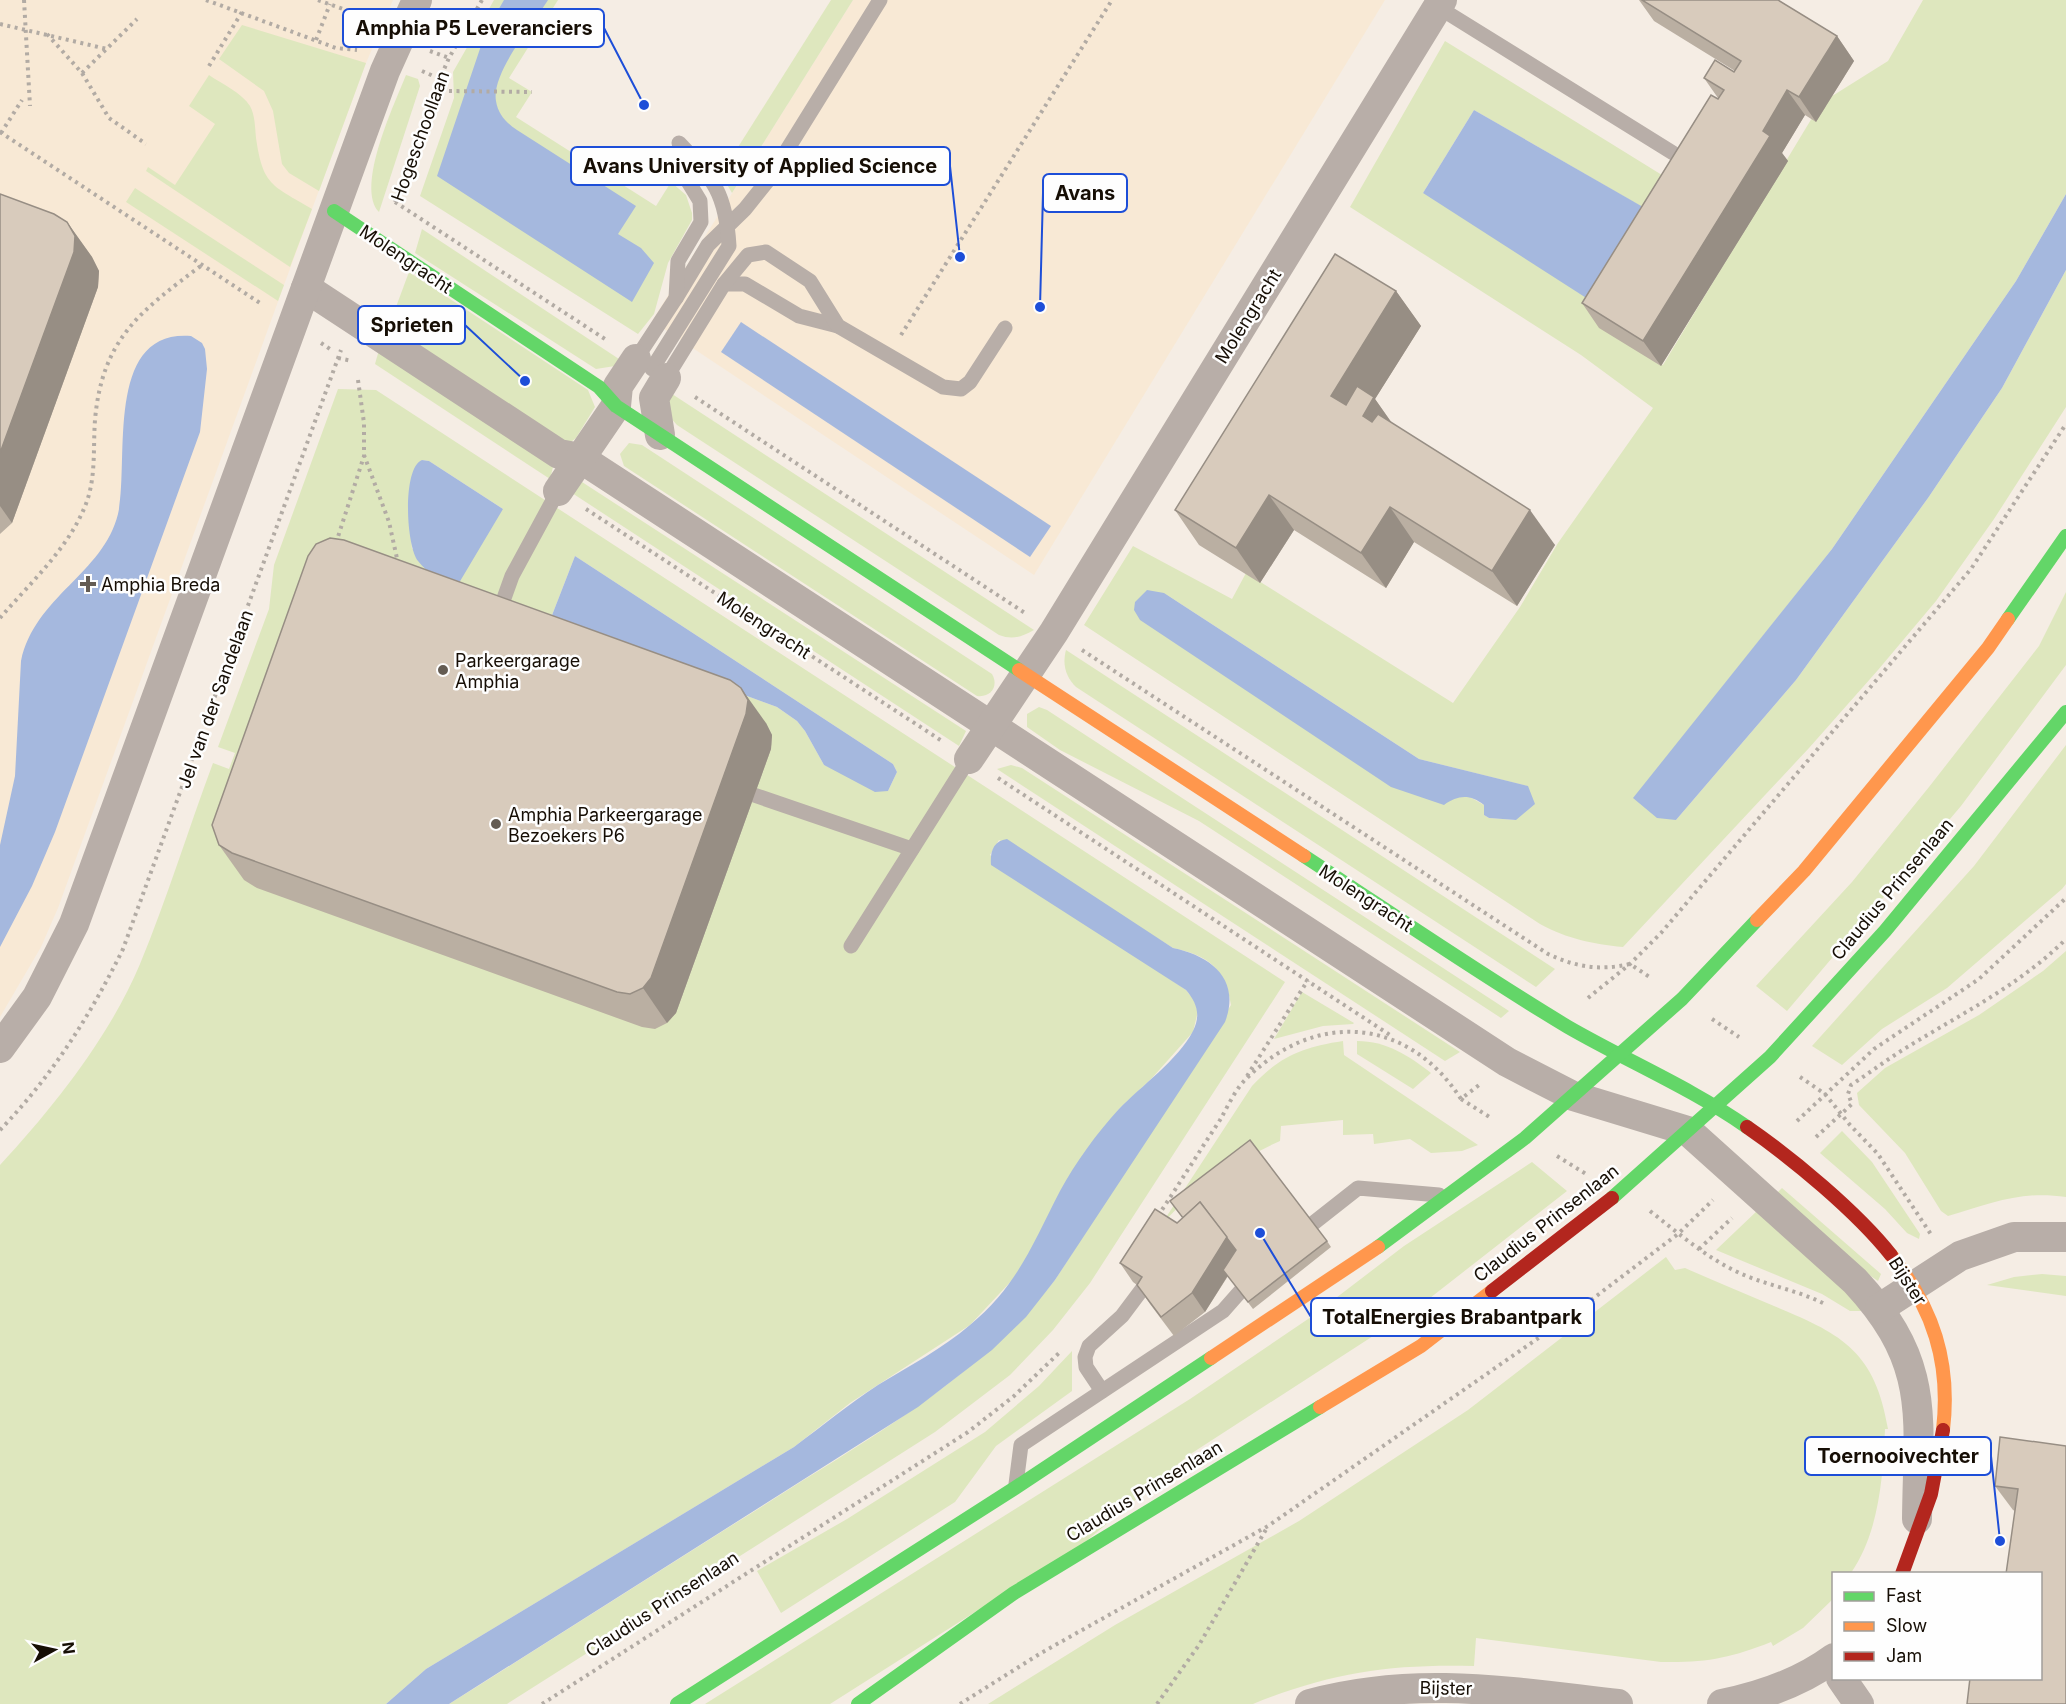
<svg xmlns="http://www.w3.org/2000/svg" width="2066" height="1704" font-family="Inter,sans-serif">
  <style>
    .built { fill: #f8e9d5 }
    .green { fill: #dee7be; fill-rule: evenodd }
    .water { fill: #a5b8de }
    .lines { fill: none; stroke-linecap: round; stroke-linejoin: round }
    .path { stroke: #b2aba4; stroke-width: 4; stroke-dasharray: 3 4.5; stroke-linecap: butt }
    .lane { stroke: #b8aea8; stroke-width: 15 }
    .street { stroke: #b8aea8; stroke-width: 30 }
    .fast { stroke: #63d668; stroke-width: 14 }
    .slow { stroke: #ff974d; stroke-width: 14 }
    .jam { stroke: #b3261e; stroke-width: 14 }
    .wall { fill: #baafa2 }
    .shaded-wall { fill: #978e84 }
    .building { fill: #d8cbbc; stroke: #978e84; stroke-width: 1.5 }
    .poi-dot { fill: #645c53; stroke: #fefefe; stroke-width: 2 }
    .labels { text-anchor: middle; dominant-baseline: central; stroke-width: 5; stroke-linejoin: round; paint-order: stroke }
    .street-label { font-size: 18px; fill: #160e05; stroke: #fefefe }
    .poi-label { font-size: 18px; fill: #160e05; stroke: #fefefe; text-anchor: start }
    .leader { fill: none; stroke: #1d4ed8; stroke-width: 2 }
    .callout-dot { fill: #1d4ed8; stroke: #fefefe; stroke-width: 2 }
    .callout { fill: #fefefe; stroke: #1d4ed8; stroke-width: 2 }
    .callout-label { font-size: 20px; text-anchor: middle; font-weight: bold; fill: #160e05 }
  </style>
  <rect width="100%" height="100%" fill="#f5ede4"/>
  <g class="built">
    <path d="M0,0H393L366,63L284,285L58,908L41,947L0,1017Z"/>
    <path d="M853,0H1385L1034,575L652,321Z"/>
  </g>
  <g class="green">
    <path d="M494,0H558L509,78L532,92L516,117L656,206L671,182L686,195L692,213V220L668,263L654,314L638,334L420,196L454,98L453,72Z"/>
    <path d="M831,0H853L732,193L721,174Z"/>
    <path d="M1923,0H2066V194L2016,281L1832,549L1634,798L1676,820L1796,680L1928,498L2002,388L2066,270V407L1994,519L1936,601L1878,670L1809,748L1623,947C1592,944 1568,939 1540,924L1084,625L1133,546L1232,599L1246,573L1453,703L1520,607L1558,543L1653,408L1581,355L1350,207L1445,41L1683,188L1602,328L1663,365L1821,103L1888,61ZM1474,110L1642,207L1423,193ZM1164,593L1419,759L1527,786L1516,820L1489,818L1484,815V805L1470,797H1454Z"/>
    <path d="M242,25L366,63L319,191L289,173L282,164L273,111L264,91L219,59Z"/>
    <path d="M209,75C222,84 242,93 250,106C255,115 255,127 256,138C263,186 272,185 312,209L290,267L146,171L148,167L175,185L215,124L189,106Z"/>
    <path d="M406,75L418,79L420,86L379,212C355,187 395,103 406,75Z"/>
    <path d="M135,188L284,285L278,301L126,202Z"/>
    <path d="M422,229L622,361L615,366L596,369L415,253Z"/>
    <path d="M409,272L588,390L595,407L576,438L567,445L387,331Z"/>
    <path d="M379,350L553,467L550,479L375,364Z"/>
    <path d="M338,389L376,390L1285,982L1090,1283L1053,1330L1010,1375L935,1432L507,1704H449C556,1637 662,1569 769,1502C876,1434 974,1381 1055,1280L1231,1005C1225,968 1209,956 1173,948L999,840L990,855L1186,990L1194,1000L1198,1011L1193,1032L1152,1078L1118,1110L1061,1190L1033,1250L1014,1278L970,1325L850,1403L794,1447L426,1669L386,1704H0V1165C53,1108 110,1036 140,964C167,899 188,830 213,763L229,769L235,753L218,747L269,609L274,565ZM422,460L429,461L503,509L412,549L409,504ZM575,556L893,764L897,772L888,791L824,765L805,731L797,721L777,707L549,623Z"/>
    <path d="M669,392L1034,630C1022,637 1012,640 999,635L677,425L668,415Z"/>
    <path d="M629,443L642,445L992,674C999,686 991,698 977,696L624,466L620,454Z"/>
    <path d="M582,482L966,731L959,746L572,493Z"/>
    <path d="M2066,592V665L1961,806L1787,1011L1756,986L1852,882L1929,787L2039,646Z"/>
    <path d="M1066,650L1555,969L1536,987L1076,687C1066,677 1062,665 1066,650Z"/>
    <path d="M1039,707L1047,710L1509,1011L1501,1018L1199,821L1060,750L1027,727V714Z"/>
    <path d="M2066,745V884L2062,889L1947,988L1882,1029L1842,1065L1812,1046L1974,866Z"/>
    <path d="M1011,765L1022,768L1460,1052L1445,1061L997,769Z"/>
    <path d="M2066,951V1197C2020,1190 1991,1204 1948,1216L1941,1211L1905,1153L1859,1105L1857,1093L1885,1068L1979,1015L2043,971Z"/>
    <path d="M1302,992L1354,1023L1353,1024L1323,1026L1274,1039Z"/>
    <path d="M1343,1041L1344,1055L1478,1145L1462,1151L1431,1153L1410,1139L1374,1144L1373,1134L1343,1135V1120L1281,1126L1280,1141C1239,1159 1187,1193 1159,1228L1252,1086C1280,1056 1303,1047 1343,1041Z"/>
    <path d="M1357,1041C1387,1041 1409,1056 1431,1073L1413,1089L1357,1054Z"/>
    <path d="M1842,1131L1872,1162L1920,1234L1919,1239L1907,1233L1885,1209L1820,1153Z"/>
    <path d="M1532,1162L1567,1191L1421,1305L1189,1455L1084,1543L830,1704H705L1190,1399L1311,1317L1404,1246Z"/>
    <path d="M1782,1188L1881,1274L1878,1281L1856,1266L1774,1196Z"/>
    <path d="M1758,1210L1849,1290L1862,1311H1850L1822,1294L1716,1250Z"/>
    <path d="M1666,1257L1675,1270L1685,1268C1714,1281 1744,1293 1774,1306C1842,1334 1875,1351 1888,1429H1885C1883,1478 1879,1532 1851,1573L1834,1574L1833,1599L1803,1628L1773,1646L1771,1642C1731,1658 1705,1663 1661,1662L1476,1638L1474,1666C1390,1664 1332,1672 1253,1704H988L1115,1625L1299,1521L1468,1410Z"/>
    <path d="M2042,1274L2066,1276V1296L1987,1285L2014,1277Z"/>
    <path d="M1072,1351V1391L996,1446L955,1502L781,1613L757,1571L847,1519L985,1432L1039,1386Z"/>
  </g>
  <g class="water">
    <path d="M504,0H548C533,24 491,73 496,101C498,115 507,123 517,130L636,206L618,234L641,248L654,263L632,302L437,176L486,31Z"/>
    <path d="M1474,110L1643,207L1591,301L1423,193Z"/>
    <path d="M2066,194V270L2002,388L1928,498L1796,680L1676,820L1657,818L1633,798L1832,549L2016,281Z"/>
    <path d="M741,322L1051,526L1030,557L721,352Z"/>
    <path d="M191,336L202,343L205,349L207,369L200,432L55,832L32,886L0,947V845L15,776L21,661C35,596 103,574 118,514C130,462 103,329 191,336Z"/>
    <path d="M422,460L429,461L503,509L456,588C442,581 428,574 418,561C406,546 402,468 422,460Z"/>
    <path d="M575,556L893,764L897,772L888,791L875,792L824,765L805,731L797,721L777,707L549,623Z"/>
    <path d="M1147,590L1164,593L1419,759L1528,786L1535,804L1516,820L1489,818L1484,815V805C1470,794 1458,795 1444,805L1391,787L1140,620L1134,610L1135,602Z"/>
    <path d="M1007,839L1173,948C1212,956 1241,980 1225,1022L1055,1280L1026,1317L992,1350L918,1407L449,1704H386L426,1669L794,1447C822,1426 849,1404 878,1385C909,1366 942,1349 970,1325C1018,1285 1032,1245 1060,1191C1075,1163 1097,1133 1118,1110C1141,1086 1178,1060 1193,1031C1201,1015 1197,1003 1186,990L991,865C990,852 993,841 1007,839Z"/>
  </g>
  <g class="lines">
    <g class="path">
      <path d="M24,0L30,106"/>
      <path d="M206,0L336,48L357,50"/>
      <path d="M318,0L360,15L369,23"/>
      <path d="M0,24L107,49"/>
      <path d="M47,34L82,73L109,118L146,144"/>
      <path d="M316,40L330,4"/>
      <path d="M430,51L449,58"/>
      <path d="M209,66L242,12"/>
      <path d="M422,71L440,79"/>
      <path d="M82,73L137,19"/>
      <path d="M449,91L532,92"/>
      <path d="M0,132L263,305"/>
      <path d="M1,133L22,100"/>
      <path d="M395,202L608,341"/>
      <path d="M395,202L434,92L449,58L482,0"/>
      <path d="M901,335L1112,0"/>
      <path d="M321,343L330,349"/>
      <path d="M338,358L352,361"/>
      <path d="M358,380L364,423V455L389,522L398,563"/>
      <path d="M695,397L1025,613"/>
      <path d="M586,509L942,741"/>
      <path d="M336,543L364,456"/>
      <path d="M0,618C31,582 71,546 87,501C96,475 93,447 95,420C102,338 142,310 202,265"/>
      <path d="M1082,650L1548,954C1576,967 1599,971 1630,964L1651,978"/>
      <path d="M998,778L1393,1037"/>
      <path d="M1588,998L1630,964L1661,933L1971,569L2066,424"/>
      <path d="M1712,1019L1739,1037"/>
      <path d="M1247,1076L1308,980"/>
      <path d="M1800,1077L1825,1094L1850,1125L1878,1154L1932,1236"/>
      <path d="M1461,1099L1491,1118"/>
      <path d="M1797,1121L1874,1049L1979,979L2066,898"/>
      <path d="M0,1130C52,1076 90,1016 123,949L341,350"/>
      <path d="M1816,1137L1852,1104L1848,1094L1851,1085C1871,1072 1889,1058 1909,1046C1963,1013 2021,984 2066,939"/>
      <path d="M1557,1156L1586,1174"/>
      <path d="M1650,1211C1682,1236 1711,1262 1749,1277C1775,1287 1802,1292 1827,1305"/>
      <path d="M1158,1216C1179,1184 1199,1152 1220,1120C1228,1106 1236,1088 1247,1078C1316,1010 1408,1017 1461,1099L1479,1085"/>
      <path d="M1699,1249L1732,1218"/>
      <path d="M542,1704L968,1432L1014,1396L1059,1353"/>
      <path d="M960,1704L1041,1653L1268,1526L1570,1316L1678,1234L1713,1200"/>
      <path d="M1157,1704L1199,1645L1268,1526"/>
    </g>
    <g class="lane">
      <path d="M1438,7L1673,153"/>
      <path d="M724,284H745L799,316L838,326"/>
      <path d="M676,298L708,245L745,209L769,179L880,0"/>
      <path d="M636,359L676,298L678,261L701,222L700,201L686,178L669,160"/>
      <path d="M652,369L729,246C726,193 714,180 679,143"/>
      <path d="M666,378L724,284L748,255L766,252L810,281L838,326L943,387L961,389L970,382L1005,328"/>
      <path d="M498,615L512,576L558,491"/>
      <path d="M754,795L912,849"/>
      <path d="M851,946L969,759"/>
      <path d="M1297,1236L1358,1188L1439,1195"/>
      <path d="M1102,1391L1086,1367L1085,1357L1089,1346L1122,1316L1143,1288"/>
      <path d="M1016,1484L1021,1445L1223,1311L1253,1277"/>
    </g>
    <g class="street">
      <path d="M306,288L559,454L580,458L1507,1062L1573,1096L1688,1131L1855,1281C1932,1364 1918,1416 1917,1519"/>
      <path d="M660,435L654,398L666,378"/>
      <path d="M558,491L616,406L618,386L636,359"/>
      <path d="M969,759L1054,632L1442,0"/>
      <path d="M0,1048L37,997L74,924L385,71L417,0"/>
      <path d="M1880,1308L1960,1256L2014,1237H2066"/>
      <path d="M1841,1678L1859,1704"/>
      <path d="M1310,1704C1417,1675 1511,1692 1618,1704"/>
      <path d="M1722,1704C1762,1696 1800,1683 1834,1658"/>
    </g>
    <g class="fast">
      <path d="M334,211L599,387L616,406L1019,670"/>
      <path d="M2008,619L2066,536"/>
      <path d="M1304,856C1391,913 1478,973 1568,1027C1627,1061 1691,1088 1747,1127"/>
      <path d="M1612,1198L1770,1057L1885,931L2066,712"/>
      <path d="M1378,1247L1525,1138L1682,999L1757,920"/>
      <path d="M677,1704L1015,1488L1211,1358"/>
      <path d="M858,1704L1014,1593L1320,1407"/>
    </g>
    <g class="slow">
      <path d="M1019,670L1304,856"/>
      <path d="M1757,920L1804,871L1988,648L2008,619"/>
      <path d="M1891,1255C1933,1308 1951,1362 1943,1430"/>
      <path d="M1211,1358L1378,1247"/>
      <path d="M1320,1407L1421,1346L1492,1291"/>
    </g>
    <g class="jam">
      <path d="M1747,1127C1792,1158 1857,1212 1891,1255"/>
      <path d="M1492,1291L1612,1198"/>
      <path d="M1902,1574L1931,1494L1943,1430"/>
    </g>
  </g>
  <g class="wall">
    <path d="M1639,0H1778L1837,36L1854,61L1816,122L1805,115L1782,153L1788,161L1661,366L1599,328L1582,303L1718,98L1704,78L1735,71L1654,21Z"/>
    <path d="M0,194L67,222L92,257L99,271L98,287L12,523L0,534Z"/>
    <path d="M1396,291L1421,326L1375,399L1392,423L1555,545L1517,606L1414,542L1386,588L1294,530L1260,583L1199,545L1175,510Z"/>
    <path d="M766,723L772,735L771,749L676,1013L667,1023L655,1029L642,1027L257,888L244,880L219,845Z"/>
    <path d="M1177,1223L1327,1241L1331,1247L1253,1309L1228,1276L1205,1312L1174,1336L1150,1304L1137,1285L1133,1282L1120,1263Z"/>
    <path d="M2066,1446L2040,1678L2015,1511L2013,1510L1995,1486Z"/>
  </g>
  <g class="shaded-wall">
    <path d="M1837,36L1854,61L1816,122L1799,97Z"/>
    <path d="M1787,90L1805,115L1782,153L1788,161L1661,366L1643,341L1763,131Z"/>
    <path d="M67,222L92,257L99,271L98,287L12,523L0,506V453Z"/>
    <path d="M1396,291L1421,326L1375,399L1398,432L1387,451L1331,396Z"/>
    <path d="M1269,495L1294,530L1260,583L1236,548Z"/>
    <path d="M1390,507L1414,542L1386,588L1361,553Z"/>
    <path d="M1530,510L1555,545L1517,606L1492,571Z"/>
    <path d="M741,688L766,723L772,735L771,749L676,1013L667,1023L643,988Z"/>
    <path d="M1227,1237L1240,1256L1205,1312L1192,1293Z"/>
  </g>
  <g class="building">
    <path d="M1642,0H1778L1837,36L1799,97L1787,90L1763,131L1770,136L1643,341L1582,303L1711,95L1718,99L1724,90L1704,78L1715,60L1734,72L1741,61Z"/>
    <path d="M0,194L54,214L67,222L75,236L74,252L0,453Z"/>
    <path d="M1335,254L1396,291L1331,396L1346,405L1357,386L1374,397L1363,416L1372,422L1378,414L1530,510L1492,571L1390,507L1361,553L1269,495L1236,548L1175,510Z"/>
    <path d="M330,538L344,540L730,680L741,688L748,700L746,714L651,978L643,988L630,994L617,992L232,853L219,845L212,825L308,556L316,544Z"/>
    <path d="M1250,1140L1327,1241L1248,1302L1223,1270L1236,1250L1200,1202L1183,1218L1170,1201Z"/>
    <path d="M1200,1202L1227,1237L1192,1293L1161,1317L1137,1285L1142,1277L1120,1263L1155,1209L1177,1223Z"/>
    <path d="M2000,1437L2066,1446V1704H1967L1970,1678H2040V1574H2006L2018,1489L1995,1486Z"/>
  </g>
  <g class="poi-dot">
    <path d="M85 575h6v6h6v6h-6v6h-6v-6h-6v-6h6z"/>
    <circle cx="443" cy="670" r="6"/>
    <circle cx="496" cy="824" r="6"/>
  </g>
  <g class="labels">
    <g class="street-label">
      <text transform="translate(420 136) rotate(-70)">Hogeschoollaan</text>
      <text transform="translate(406 259) rotate(34)">Molengracht</text>
      <text transform="translate(1248 316) rotate(-58)">Molengracht</text>
      <text transform="translate(764 625) rotate(33)">Molengracht</text>
      <text transform="translate(215 699) rotate(-70)">Jel van der Sandelaan</text>
      <text transform="translate(1892 889) rotate(-50)">Claudius Prinsenlaan</text>
      <text transform="translate(1366 898) rotate(33)">Molengracht</text>
      <text transform="translate(1546 1223) rotate(-38)">Claudius Prinsenlaan</text>
      <text transform="translate(1908 1281) rotate(57)">Bijster</text>
      <text transform="translate(1144 1491) rotate(-31)">Claudius Prinsenlaan</text>
      <text transform="translate(662 1604) rotate(-33)">Claudius Prinsenlaan</text>
      <text transform="translate(1446 1688) rotate(1)">Bijster</text>
    </g>
    <g class="poi-label">
      <text x="101" y="584">Amphia Breda</text>
      <text x="455" y="660">Parkeergarage<tspan x="455" dy="21">Amphia</tspan></text>
      <text x="508" y="814">Amphia Parkeergarage<tspan x="508" dy="21">Bezoekers P6</tspan></text>
    </g>
  </g>
  <path class="leader" d="M644 105L604 28M960 257L950 166M1040 307L1043 193M525 381L465 325M1260 1233L1311 1317M2000 1541L1991 1456"/>
  <g class="callout-dot">
    <circle cx="644" cy="105" r="6"/>
    <circle cx="960" cy="257" r="6"/>
    <circle cx="1040" cy="307" r="6"/>
    <circle cx="525" cy="381" r="6"/>
    <circle cx="1260" cy="1233" r="6"/>
    <circle cx="2000" cy="1541" r="6"/>
  </g>
  <g class="callout">
    <rect x="343" y="9" width="261" height="38" rx="6"/>
    <rect x="571" y="147" width="379" height="38" rx="6"/>
    <rect x="1043" y="174" width="84" height="38" rx="6"/>
    <rect x="358" y="306" width="107" height="38" rx="6"/>
    <rect x="1311" y="1298" width="283" height="38" rx="6"/>
    <rect x="1805" y="1437" width="186" height="38" rx="6"/>
  </g>
  <g class="callout-label">
    <text x="474" y="35">Amphia P5 Leveranciers</text>
    <text x="760" y="173">Avans University of Applied Science</text>
    <text x="1085" y="200">Avans</text>
    <text x="412" y="332">Sprieten</text>
    <text x="1452" y="1324">TotalEnergies Brabantpark</text>
    <text x="1898" y="1463">Toernooivechter</text>
  </g>
  <rect x="1832" y="1572" width="210" height="108" fill="#fefefe" stroke="#a19e9a" stroke-width="1.5"/>
  <rect x="1844" y="1592" width="30" height="9" fill="#63d668" stroke="#a19e9a" stroke-width="1.5"/>
  <text x="1886" y="1602" font-size="18" fill="#160e05">Fast</text>
  <rect x="1844" y="1622" width="30" height="9" fill="#ff974d" stroke="#a19e9a" stroke-width="1.5"/>
  <text x="1886" y="1632" font-size="18" fill="#160e05">Slow</text>
  <rect x="1844" y="1652" width="30" height="9" fill="#b3261e" stroke="#a19e9a" stroke-width="1.5"/>
  <text x="1886" y="1662" font-size="18" fill="#160e05">Jam</text>
  <g transform="translate(54 1650) rotate(82)" stroke="#fefefe" stroke-width="4.5" paint-order="stroke">
  <path d="M0-4.5L10 22L0 15L-10 22Z" fill="#160e05"/>
  <text y="-9" font-size="16" font-weight="bold" text-anchor="middle" fill="#160e05">N</text>
  </g>
</svg>
